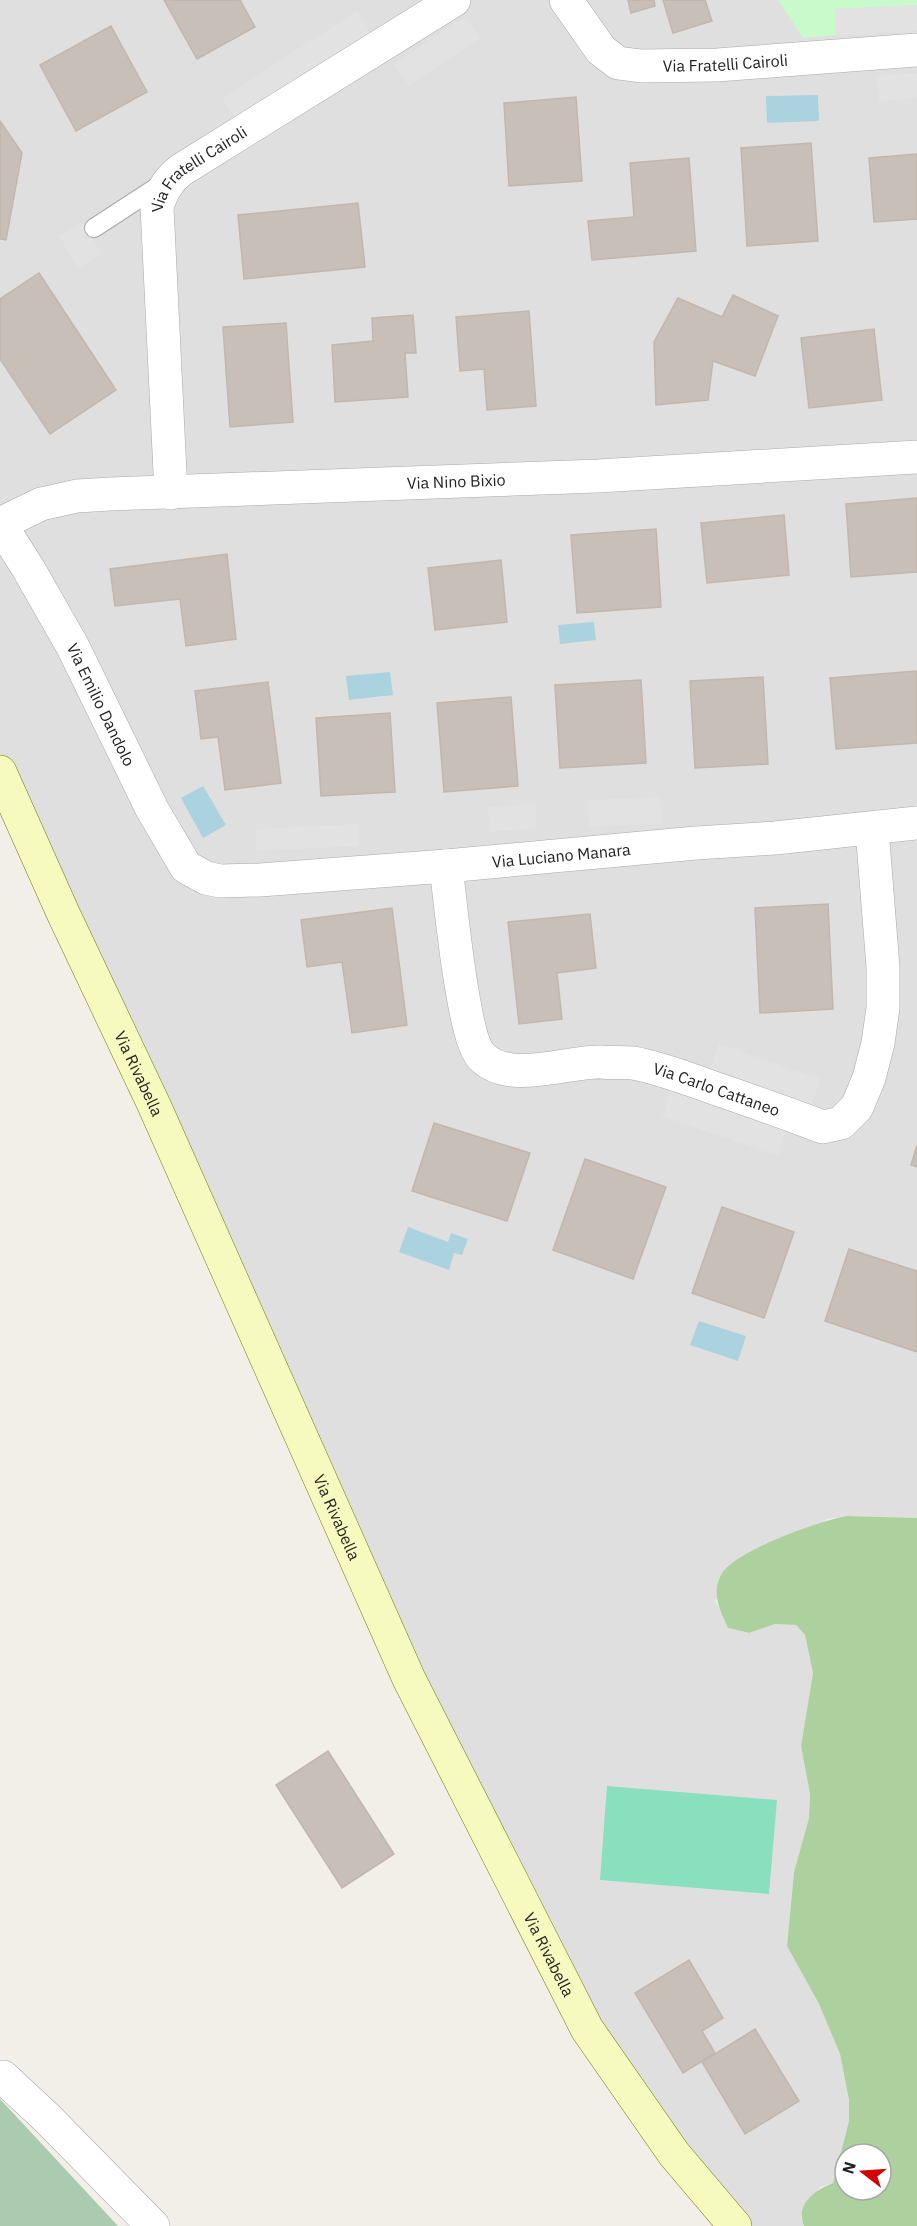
<svg xmlns="http://www.w3.org/2000/svg" width="917" height="2226" font-family="'IBM Plex Sans',sans-serif">
  <style>
    .residential { fill: #e0dfdf }
    .forest { fill: #add19e; fill-rule: evenodd }
    .cemetery { fill: #aacbaf }
    .park { fill: #c8facc }
    .pitch { fill: #88e0be }
    .parking { fill: #e2e2e2 }
    .water { fill: #aad3df }
    .building { fill: #c7bfb8; stroke: #c4b6ab; stroke-width: 1.5 }
    .lines { fill: none; stroke-linecap: round; stroke-linejoin: round }
    .lane-casing { stroke: #a9a9a9; stroke-width: 20 }
    .street-casing { stroke: #a9a9a9; stroke-width: 34 }
    .secondary-casing { stroke: #707d05; stroke-width: 34 }
    .lane { stroke: #fff; stroke-width: 18 }
    .street { stroke: #fff; stroke-width: 33 }
    .secondary { stroke: #f7fabf; stroke-width: 33 }
    .labels { text-anchor: middle; dominant-baseline: central; stroke-width: 4.5; stroke-linejoin: round; paint-order: stroke }
    .street-label { font-size: 16px; fill: #222; stroke: #fff }
  </style>
  <rect width="100%" height="100%" fill="#f2efe9"/>
  <path class="residential" d="M0,0H917V1518L846,1516L827,1519L715,1600L728,1628L749,1633L775,1624L796,1625L805,1635L813,1673L801,1746L810,1794L809,1818L794,1872L787,1946L819,2004L840,2054L849,2100V2121L833,2183L820,2187L801,2218L804,2226H735L587,2029L0,772Z"/>
  <path class="forest" d="M846,1516L917,1518V2226H804C795,2204 815,2190 833,2183L849,2121V2100L840,2054L819,2004L787,1946L794,1872L809,1818L810,1794L801,1746L813,1673L805,1635L796,1625L775,1624L749,1633L728,1628C720,1610 711,1594 721,1575C733,1551 820,1521 846,1516ZM845,2154H881V2190H845Z"/>
  <path class="cemetery" d="M0,2099L118,2226H0Z"/>
  <path class="park" d="M778,0H917V5L835,9L836,35L803,38Z"/>
  <path class="pitch" d="M607,1786L777,1800L769,1894L600,1880Z"/>
  <g class="parking">
    <path d="M917,5V31L836,35L835,9Z"/>
    <path d="M357,11L372,35L237,121L222,98Z"/>
    <path d="M466,16L480,39L409,86L394,64Z"/>
    <path d="M917,73V98L879,101L877,76Z"/>
    <path d="M82,222L102,254L78,268L59,236Z"/>
    <path d="M660,797L662,824L589,827L588,800Z"/>
    <path d="M535,804L537,828L490,832L488,807Z"/>
    <path d="M358,824L359,846L256,851V829Z"/>
    <path d="M719,1044L821,1079L811,1106L709,1070Z"/>
    <path d="M671,1089L786,1129L778,1156L662,1116Z"/>
  </g>
  <g class="water">
    <path d="M818,95L819,121L767,123L766,96Z"/>
    <path d="M594,622L596,640L560,644L558,625Z"/>
    <path d="M390,672L393,695L349,700L346,676Z"/>
    <path d="M203,786L226,825L203,838L181,798Z"/>
    <path d="M408,1227L448,1242L451,1233L468,1239L462,1255L454,1253L449,1270L399,1252Z"/>
    <path d="M699,1321L746,1336L738,1361L690,1345Z"/>
  </g>
  <g class="building">
    <path d="M164,0H240L255,27L197,59Z"/>
    <path d="M628,0H654L655,6L631,13Z"/>
    <path d="M663,0H705L712,21L673,33Z"/>
    <path d="M111,26L147,92L76,131L40,65Z"/>
    <path d="M576,97L582,181L509,186L504,103Z"/>
    <path d="M0,121L22,153L6,240L0,239Z"/>
    <path d="M811,143L818,241L747,246L741,148Z"/>
    <path d="M917,154V219L874,222L869,158Z"/>
    <path d="M689,158L696,251L592,260L588,221L634,217L630,163Z"/>
    <path d="M358,203L365,267L244,279L238,215Z"/>
    <path d="M39,273L116,390L50,434L0,359V299Z"/>
    <path d="M733,295L778,316L755,376L713,361L708,400L656,405L654,342L678,298L722,317Z"/>
    <path d="M529,311L536,406L487,410L484,369L460,371L456,317Z"/>
    <path d="M413,315L416,353H405L408,397L335,402L332,345L373,341L372,318Z"/>
    <path d="M286,323L293,422L230,427L223,327Z"/>
    <path d="M874,329L882,400L809,408L801,338Z"/>
    <path d="M917,498V572L851,577L846,504Z"/>
    <path d="M784,515L789,575L707,583L701,523Z"/>
    <path d="M656,529L661,607L577,613L571,535Z"/>
    <path d="M227,554L236,639L186,646L180,599L115,606L110,569Z"/>
    <path d="M501,560L507,622L435,630L428,568Z"/>
    <path d="M917,671V743L836,749L830,678Z"/>
    <path d="M763,677L768,764L695,768L690,681Z"/>
    <path d="M641,680L646,763L560,768L555,685Z"/>
    <path d="M268,682L281,783L225,790L218,737L201,739L195,691Z"/>
    <path d="M511,697L518,786L444,792L437,703Z"/>
    <path d="M390,713L395,792L321,796L316,718Z"/>
    <path d="M828,904L833,1009L760,1013L755,908Z"/>
    <path d="M392,908L407,1025L352,1033L342,962L307,967L301,920Z"/>
    <path d="M590,914L596,968L557,973L562,1019L519,1024L508,922Z"/>
    <path d="M434,1123L530,1153L507,1221L412,1191Z"/>
    <path d="M917,1145V1167L911,1165Z"/>
    <path d="M585,1159L666,1187L633,1279L553,1250Z"/>
    <path d="M722,1207L794,1232L764,1318L692,1293Z"/>
    <path d="M849,1249L917,1271V1352L825,1321Z"/>
    <path d="M328,1751L394,1854L342,1888L276,1785Z"/>
    <path d="M689,1960L723,2018L702,2031L715,2053L683,2073L635,1993Z"/>
    <path d="M755,2029L799,2101L745,2134L702,2062Z"/>
  </g>
  <g class="lines">
    <g class="lane-casing">
      <path id="lane" d="M94,228L163,183"/>
    </g>
    <g class="street-casing">
      <g id="street">
        <path id="s1" d="M566,0L601,50L618,63L641,66L717,65L917,50"/>
        <path id="s2" d="M171,493L157,207C162,191 168,180 181,170L454,0"/>
        <path id="s3" d="M0,524L28,568L73,647L152,809L186,867L206,878L220,881L260,880L446,866L696,843L775,838L917,823"/>
        <path id="s4" d="M0,524L41,504L77,496L110,494L598,476L917,457"/>
        <path id="s5" d="M446,866C450,899 463,1039 482,1057C511,1085 566,1061 601,1062C611,1063 623,1062 633,1063C660,1068 686,1078 711,1087C749,1100 786,1113 823,1127L841,1123L857,1107L869,1078L878,1043L883,1008V967L872,829"/>
        <path d="M3,2077L47,2118L153,2226"/>
      </g>
    </g>
    <g class="secondary-casing">
      <g id="secondary">
        <path id="s6" d="M0,772L63,913L154,1105L409,1679L587,2029L674,2154L735,2226"/>
      </g>
    </g>
    <use href="#lane" class="lane"/>
    <use href="#street" class="street"/>
    <use href="#secondary" class="secondary"/>
  </g>
  <g class="labels">
    <g class="street-label">
      <text stroke="none"><textPath href="#s1" startOffset="190">Via Fratelli Cairoli</textPath></text>
      <text stroke="none"><textPath href="#s2" startOffset="344">Via Fratelli Cairoli</textPath></text>
      <text stroke="none"><textPath href="#s4" startOffset="462">Via Nino Bixio</textPath></text>
      <text stroke="none"><textPath href="#s3" startOffset="207">Via Emilio Dandolo</textPath></text>
      <text stroke="none"><textPath href="#s3" startOffset="770">Via Luciano Manara</textPath></text>
      <text stroke="none"><textPath href="#s6" startOffset="332">Via Rivabella</textPath></text>
      <text stroke="none"><textPath href="#s5" startOffset="438">Via Carlo Cattaneo</textPath></text>
      <text stroke="none"><textPath href="#s6" startOffset="818">Via Rivabella</textPath></text>
      <text stroke="none"><textPath href="#s6" startOffset="1304">Via Rivabella</textPath></text>
    </g>
  </g>
  <g transform="translate(863 2172) rotate(287)"><circle r="28" fill="#ffffff" stroke="#a7a7a7" stroke-width="1.5"/>
  <path d="M0-4.5L10 22L0 15L-10 22Z" fill="#d40000"/>
  <text y="-9" font-size="16" font-weight="bold" text-anchor="middle" fill="#222222">N</text>
  </g>
</svg>
